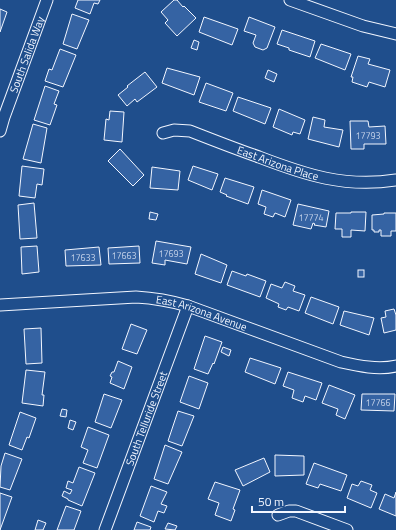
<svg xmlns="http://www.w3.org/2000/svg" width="396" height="530" font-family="'Titillium Web',sans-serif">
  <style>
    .building { fill: #3563a3; stroke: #f2f6ff }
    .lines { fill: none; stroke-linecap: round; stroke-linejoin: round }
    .street-casing { stroke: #f2f6ff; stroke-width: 13 }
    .street { stroke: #1f4e8c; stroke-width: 11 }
    .labels { text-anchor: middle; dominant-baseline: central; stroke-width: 3; stroke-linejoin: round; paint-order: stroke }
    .number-label { font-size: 9px; fill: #c3d1e8 }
    .street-label { font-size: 11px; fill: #f2f6ff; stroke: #1f4e8c }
  </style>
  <rect width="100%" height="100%" fill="#1f4e8c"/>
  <g class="building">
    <path d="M78,0H100L98,4L94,3L90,14L75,8Z"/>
    <path d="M174,0H177L183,7L184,6L196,18L177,36L165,23L168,20L161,12Z"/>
    <path d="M0,9L7,12L0,32Z"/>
    <path d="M72,14L89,20L77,49L63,44Z"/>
    <path d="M204,17L238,29L232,45L199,32Z"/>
    <path d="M249,17L275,27L267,48L263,50L255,47L253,43L256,35L244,31Z"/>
    <path d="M282,30L315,41L310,57L289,50V48L277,44Z"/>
    <path d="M194,40L199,42L197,50L191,48Z"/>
    <path d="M321,44L351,54L345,70L315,58Z"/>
    <path d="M60,49L76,55L63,87L45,81L49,69L52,70Z"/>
    <path d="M358,56L370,59L368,64L390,70L385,87L369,82L367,87L352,82L353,77H351Z"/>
    <path d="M167,68L200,77L194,95L162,83Z"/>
    <path d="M268,70L277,74L274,82L265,78Z"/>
    <path d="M145,72L157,87L137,102L135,99L127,106L118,95L128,87L127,86Z"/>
    <path d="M206,83L233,93L226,111L199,102Z"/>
    <path d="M45,86L59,91L54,104L57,105L50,125L34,120Z"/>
    <path d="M238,97L271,108L265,124L233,111Z"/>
    <path d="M279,109L305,120L300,134L293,132L292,135L273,127Z"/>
    <path d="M110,111L124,112L122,142L104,140L106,119L109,120Z"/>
    <path d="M313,117L325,120L324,127L343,130L339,147L308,139Z"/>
    <path d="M350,121H368L369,127L385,126L386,144H364V149H351Z"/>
    <path d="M33,124L47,128L41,163L23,159Z"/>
    <path d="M120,149L144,175L133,186L108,161Z"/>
    <path d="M22,166L44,169L42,185L37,184L35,198L19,196Z"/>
    <path d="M193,166L218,174L212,190L188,180Z"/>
    <path d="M152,167L180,171L178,190L150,188Z"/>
    <path d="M225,178L254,187L248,204L226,196L227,195L220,192Z"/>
    <path d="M262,190L291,200L285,217L275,213L273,217L264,214L266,207L258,204Z"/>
    <path d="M34,203L37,238L20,239L18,205Z"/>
    <path d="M298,204L329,211L326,227L314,225L315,224L313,223L311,229L293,225Z"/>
    <path d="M150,212L158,214L156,220L149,219Z"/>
    <path d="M351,212H366L365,231L351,230V237H342V229H335L336,213H351Z"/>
    <path d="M384,213H396V231H391V236H381V230H379V232H374V230H372V215L384,214Z"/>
    <path d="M156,241L191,247L187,264L165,260V265L152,263Z"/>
    <path d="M37,246L39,272L22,274L21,247Z"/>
    <path d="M139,246L140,263L109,264L108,248Z"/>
    <path d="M99,247L101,265L66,266L65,250Z"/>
    <path d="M201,254L227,265L221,283L195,274Z"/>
    <rect x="358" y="270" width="6" height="7"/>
    <path d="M232,271L246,276L247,274L266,281L260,297L227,285Z"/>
    <path d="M285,282L295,286L293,291L305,295L299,311L288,307L286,310L278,307L279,304L277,303L266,298L271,284L282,288Z"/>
    <path d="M311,297L339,307L333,324L305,313Z"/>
    <path d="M394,309L396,315V330L384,333L381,318L386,317L385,311Z"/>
    <path d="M344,311L374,318L369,335L340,325Z"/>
    <path d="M131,324L147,330L137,354L122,349Z"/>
    <path d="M41,328L42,363L26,364L24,329Z"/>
    <path d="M205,336L222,342L214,364L213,363L208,374L194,369Z"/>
    <path d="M223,347L231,350L229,356L221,352Z"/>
    <path d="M250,358L281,368L275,384L245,372Z"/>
    <path d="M118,361L132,367L124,389L110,383L112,377L110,376L112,372H114Z"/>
    <path d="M26,370L45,372L42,395H44L43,406L22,403Z"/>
    <path d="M288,372L322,383L316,400L305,396L303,402L292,398L294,390L283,386Z"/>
    <path d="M189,376L208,383L199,409L180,402Z"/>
    <path d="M329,385L355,395L345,419L336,415L338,409L322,403Z"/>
    <path d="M104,394L122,400L111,428L95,422Z"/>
    <path d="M362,394H395L394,411L361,410Z"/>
    <path d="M62,409L67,410L66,417L60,416Z"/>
    <path d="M178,411L194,416L182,446L168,441Z"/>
    <path d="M20,412L36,418L29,438L27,437L22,450L9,445Z"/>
    <path d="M70,420L76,422L73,430L68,428Z"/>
    <path d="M88,427L109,435L97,468L83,463L88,450L81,447Z"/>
    <path d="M165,445L182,452L168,484L154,479Z"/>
    <path d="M5,453L22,459L10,490L0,487L1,466Z"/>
    <path d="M275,455L304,456V475L275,476Z"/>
    <path d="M264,458L270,472L243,486L235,470Z"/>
    <path d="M314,463L347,475L341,491L320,484L318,488L306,484Z"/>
    <path d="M79,467L95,473L82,506L68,500V499L62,496L64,491L70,494L72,490L66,488L68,481L73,483Z"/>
    <path d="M361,481L372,485L370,490L377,493L371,508L347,498L352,484L358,486Z"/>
    <path d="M215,482L240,490L233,509L235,510L231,521L215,515L219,503L208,499Z"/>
    <path d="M151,486L167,492L161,504L167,506L164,513L158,511L154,522L140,516Z"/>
    <path d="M396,492V516L379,509L385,494L394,498Z"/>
    <path d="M0,493L12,497L0,530Z"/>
    <path d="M66,506L81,511L74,530H57Z"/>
    <path d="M38,520L46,523L43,530H35Z"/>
    <path d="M137,522L151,527L150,530H134Z"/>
    <path d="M168,523L177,526L175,530L165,529Z"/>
  </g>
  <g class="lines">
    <g class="street-casing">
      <g id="street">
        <path d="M290,0L363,26L396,34"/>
        <path id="s1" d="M0,131L4,117L47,0"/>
        <path id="s2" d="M163,133L174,130L190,131C213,140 236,149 259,157C306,175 345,188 396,180"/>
        <path id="s3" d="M0,305L136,297C154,298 171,301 188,306L341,362C359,366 378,370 396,366"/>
        <path d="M278,515L289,511H296L347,530"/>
        <path id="s4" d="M105,530L188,306"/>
      </g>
    </g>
    <use href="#street" class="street"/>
  </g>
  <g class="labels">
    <g class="number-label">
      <text x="368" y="135">17793</text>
      <text x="311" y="217">17774</text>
      <text x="171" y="253">17693</text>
      <text x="124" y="255">17663</text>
      <text x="83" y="257">17633</text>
      <text x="378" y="402">17766</text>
    </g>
    <g class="street-label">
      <text stroke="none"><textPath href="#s1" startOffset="81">South Salida Way</textPath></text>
      <text stroke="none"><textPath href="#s2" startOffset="121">East Arizona Place</textPath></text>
      <text stroke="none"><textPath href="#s3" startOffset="204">East Arizona Avenue</textPath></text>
      <text stroke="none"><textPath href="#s4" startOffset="119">South Telluride Street</textPath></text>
    </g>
  </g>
  <path d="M252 506v6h93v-6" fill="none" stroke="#f2f6ff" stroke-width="2"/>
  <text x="258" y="506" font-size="12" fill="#f2f6ff" stroke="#1f4e8c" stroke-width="3" paint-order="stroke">50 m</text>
</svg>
